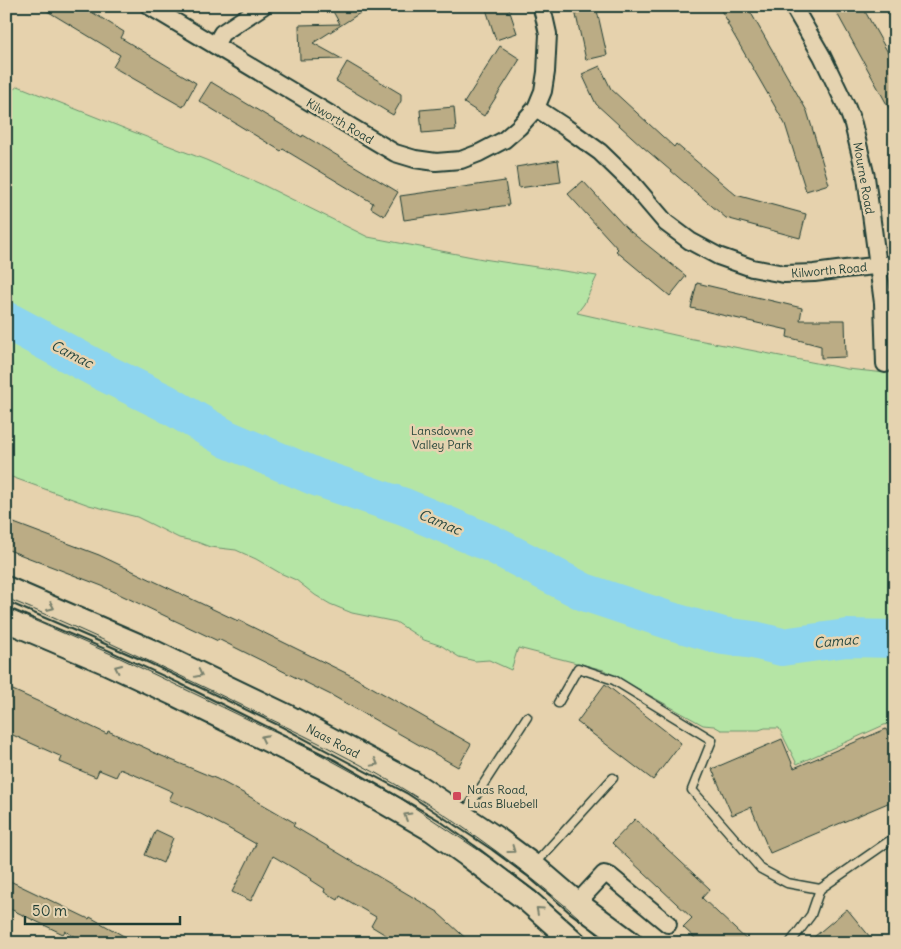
<svg xmlns="http://www.w3.org/2000/svg" width="901" height="949" font-family="Delius,sans-serif">
  <style>
    .green { fill: #b5e5a5; stroke: #6a916c }
    .lines { fill: none; stroke-linecap: round; stroke-linejoin: round }
    .river { stroke: #8dd5ef; stroke-width: 38 }
    .building { fill: #bbac85; stroke: #1f3d34 }
    .lane-casing { stroke: #1f3d34; stroke-width: 11 }
    .street-casing { stroke: #1f3d34; stroke-width: 20 }
    .secondary-casing { stroke: #1f3d34; stroke-width: 26 }
    .lane { stroke: #e5d3b0; stroke-width: 8 }
    .street { stroke: #e5d3b0; stroke-width: 16 }
    .secondary { stroke: #e5d3b0; stroke-width: 22 }
    .tram { stroke: #1f3d34; stroke-width: 1 }
    .oneway { stroke: #78806c }
    .poi-dot { fill: #d1495b; stroke: #e5d3b0; stroke-width: 2 }
    .labels { text-anchor: middle; dominant-baseline: central; stroke-width: 5; stroke-linejoin: round; paint-order: stroke }
    .street-label { font-size: 12px; fill: #1f3d34; stroke: #e5d3b0 }
    .park-label { font-size: 12px; fill: #26453a; stroke: #e5d3b0 }
    .poi-label { font-size: 12px; fill: #1f3d34; stroke: #e5d3b0; text-anchor: start }
    .water-label { font-size: 14px; font-style: italic; fill: #24453d; stroke: #e5d3b0 }
  </style>
  <rect width="100%" height="100%" fill="#e6d2ad"/>
  <filter id="ink" filterUnits="userSpaceOnUse"><feTurbulence type="fractalNoise" baseFrequency=".02" numOctaves="2"/><feDisplacementMap in="SourceGraphic" scale="10" xChannelSelector="R" yChannelSelector="G"/><feConvolveMatrix kernelMatrix="1 2 1 2 8 2 1 2 1" color-interpolation-filters="sRGB"/></filter>
  <g filter="url(#ink)">
    <path class="green" d="M6,85L14,89L18,86L131,131L206,160L263,185L368,237L483,259L597,276L584,304L577,313L688,338L847,369L886,373L895,372V723L884,725L797,764L779,728H765L759,730H721L714,726L703,725L604,670L518,648L511,670L489,660L475,661L459,657L442,646L424,640L396,622L352,613L330,604L315,595L296,580L280,573L256,559L236,550L210,547L197,542L179,538L137,517L89,505L6,475Z"/>
    <g class="lines">
      <path class="river" d="M6,320L103,372L166,403L227,439L316,477L404,507L492,544L584,592L671,621L723,636L754,640L782,647L847,638L895,639"/>
    </g>
    <g class="building">
      <path d="M39,6H82L124,32L121,38L196,83L183,107L113,67L120,55Z"/>
      <path d="M330,6H371L313,43L342,59L300,60L299,25L340,24Z"/>
      <path d="M485,6H508L517,33L496,40Z"/>
      <path d="M574,6H596L607,55L586,60Z"/>
      <path d="M718,6H747L807,111L829,184L806,191L785,124L727,23H729Z"/>
      <path d="M833,6H862L886,49L895,65V119Z"/>
      <path d="M500,46L520,59L484,116L464,103Z"/>
      <path d="M347,62L401,94V101L393,115L336,81Z"/>
      <path d="M600,66L611,89L674,147L676,144L736,195L806,214L800,238L726,218L643,147L596,104L582,74Z"/>
      <path d="M211,82L302,137L303,135L398,192L384,216L371,208L373,203L283,149L281,151L199,101Z"/>
      <path d="M454,107L456,130L422,133L420,110Z"/>
      <path d="M558,160L561,182L519,188L516,167Z"/>
      <path d="M505,181L509,205L404,220L400,196Z"/>
      <path d="M583,181L626,228L686,276L670,296L616,251L618,249L568,194Z"/>
      <path d="M697,283L802,308L800,320H845L846,357L821,358V346L787,337L788,330L691,308Z"/>
      <path d="M6,520L99,555L238,621V620L352,676L471,744L458,767L333,696L218,639V641L102,586L6,549Z"/>
      <path d="M605,684L681,743L653,780L577,722Z"/>
      <path d="M6,687L46,705L107,734L108,731L150,750V751L217,779L245,794L295,823L293,826L438,912V913L471,943H399L371,926L376,917L340,896L338,900L324,892L325,889L311,880L312,879L273,856L251,901L232,892L256,844L226,827L193,810L169,800L173,792L142,778L120,769L116,777L99,770L96,777L60,762L62,757L6,732Z"/>
      <path d="M886,729L895,751V800L770,853L751,807L732,815L712,769L782,739L794,768Z"/>
      <path d="M635,819L710,889L702,898L750,943H700L683,927L692,918L612,843Z"/>
      <path d="M156,830L173,838L163,863L145,855Z"/>
      <path d="M6,879L89,919L90,917L136,943H85L65,931L63,934L6,907Z"/>
      <path d="M847,909L875,943H807Z"/>
    </g>
    <g class="lines">
      <g class="lane-casing">
        <g id="lane">
          <path d="M558,703L578,668L614,680L712,740L692,790L761,869L787,883L820,889"/>
          <path d="M464,814L527,717"/>
          <path d="M535,864L613,778"/>
          <path d="M790,943L811,915L820,889L895,837"/>
        </g>
      </g>
      <g class="street-casing">
        <g id="street">
          <path d="M149,6L395,153L415,159L436,162L461,160L479,153L504,140L519,127L536,108L543,91L546,72L548,34L544,16L541,6"/>
          <path d="M793,6L822,56L847,108L853,124L866,177L883,303L885,364"/>
          <path d="M215,45L222,33L263,6"/>
          <path d="M536,108L565,127L600,152L631,182L666,223L690,241L718,256L752,268L784,274L814,273L845,269L895,264"/>
          <path d="M577,903L604,874L610,876L668,924"/>
        </g>
      </g>
      <g class="secondary-casing">
        <g id="secondary">
          <path d="M6,588L154,652L287,716L413,783L499,840L534,866L577,903L631,943"/>
          <path d="M6,620L105,662L176,695L330,771L432,830L467,855L528,901L575,943"/>
        </g>
      </g>
      <use href="#lane" class="lane"/>
      <use href="#street" class="street"/>
      <use href="#secondary" class="secondary"/>
      <g class="tram">
        <path d="M6,598C75,626 143,658 210,690C272,720 335,749 395,784C407,791 419,799 431,806C493,846 552,892 607,943"/>
        <path d="M6,608L118,657L193,693L314,751L400,798L492,859L548,902L594,943"/>
      </g>
    </g>
    <defs><path id="oneway-chevron" d="M-2-3.5L2.5 0L-2 3.5" fill="none" stroke-width="1.6" stroke-linecap="round" stroke-linejoin="round" transform="scale(1.25)"/></defs>
    <g class="oneway">
      <use href="#oneway-chevron" transform="translate(51 607) rotate(23)"/>
      <use href="#oneway-chevron" transform="translate(118 668) rotate(-155)"/>
      <use href="#oneway-chevron" transform="translate(199 674) rotate(26)"/>
      <use href="#oneway-chevron" transform="translate(264 738) rotate(-153)"/>
      <use href="#oneway-chevron" transform="translate(375 763) rotate(28)"/>
      <use href="#oneway-chevron" transform="translate(407 816) rotate(-149)"/>
      <use href="#oneway-chevron" transform="translate(512 850) rotate(36)"/>
      <use href="#oneway-chevron" transform="translate(539 910) rotate(-138)"/>
    </g>
  </g>
  <rect class="poi-dot" x="452" y="791" width="10" height="10" rx="2.5"/>
  <g class="labels">
    <g class="street-label">
      <text transform="translate(340 121) rotate(31)">Kilworth Road</text>
      <text transform="translate(864 178) rotate(80)">Mourne Road</text>
      <text transform="translate(829 270) rotate(-5)">Kilworth Road</text>
      <text transform="translate(333 741) rotate(28)">Naas Road</text>
    </g>
    <g class="park-label">
      <text x="442" y="430">Lansdowne<tspan x="442" dy="14">Valley Park</tspan></text>
    </g>
    <g class="poi-label">
      <text x="467" y="789">Naas Road,<tspan x="467" dy="14">Luas Bluebell</tspan></text>
    </g>
    <g class="water-label">
      <text transform="translate(72 354) rotate(27)">Camac</text>
      <text transform="translate(440 522) rotate(23)">Camac</text>
      <text transform="translate(836 641) rotate(-5)">Camac</text>
    </g>
  </g>
  <rect width="901" height="949" fill="none" stroke="#e5d3b0" stroke-width="25"/>
  <rect x="12" y="12" width="876" height="924" fill="none" stroke="#1f3d34" stroke-width="2" filter="url(#ink)"/>
  <path d="M25 916v8h155v-8" fill="none" stroke="#1f3d34" stroke-width="2.5"/>
  <text x="32" y="916" font-size="15" fill="#1f3d34" stroke="#e5d3b0" stroke-width="4" paint-order="stroke">50 m</text>
</svg>
